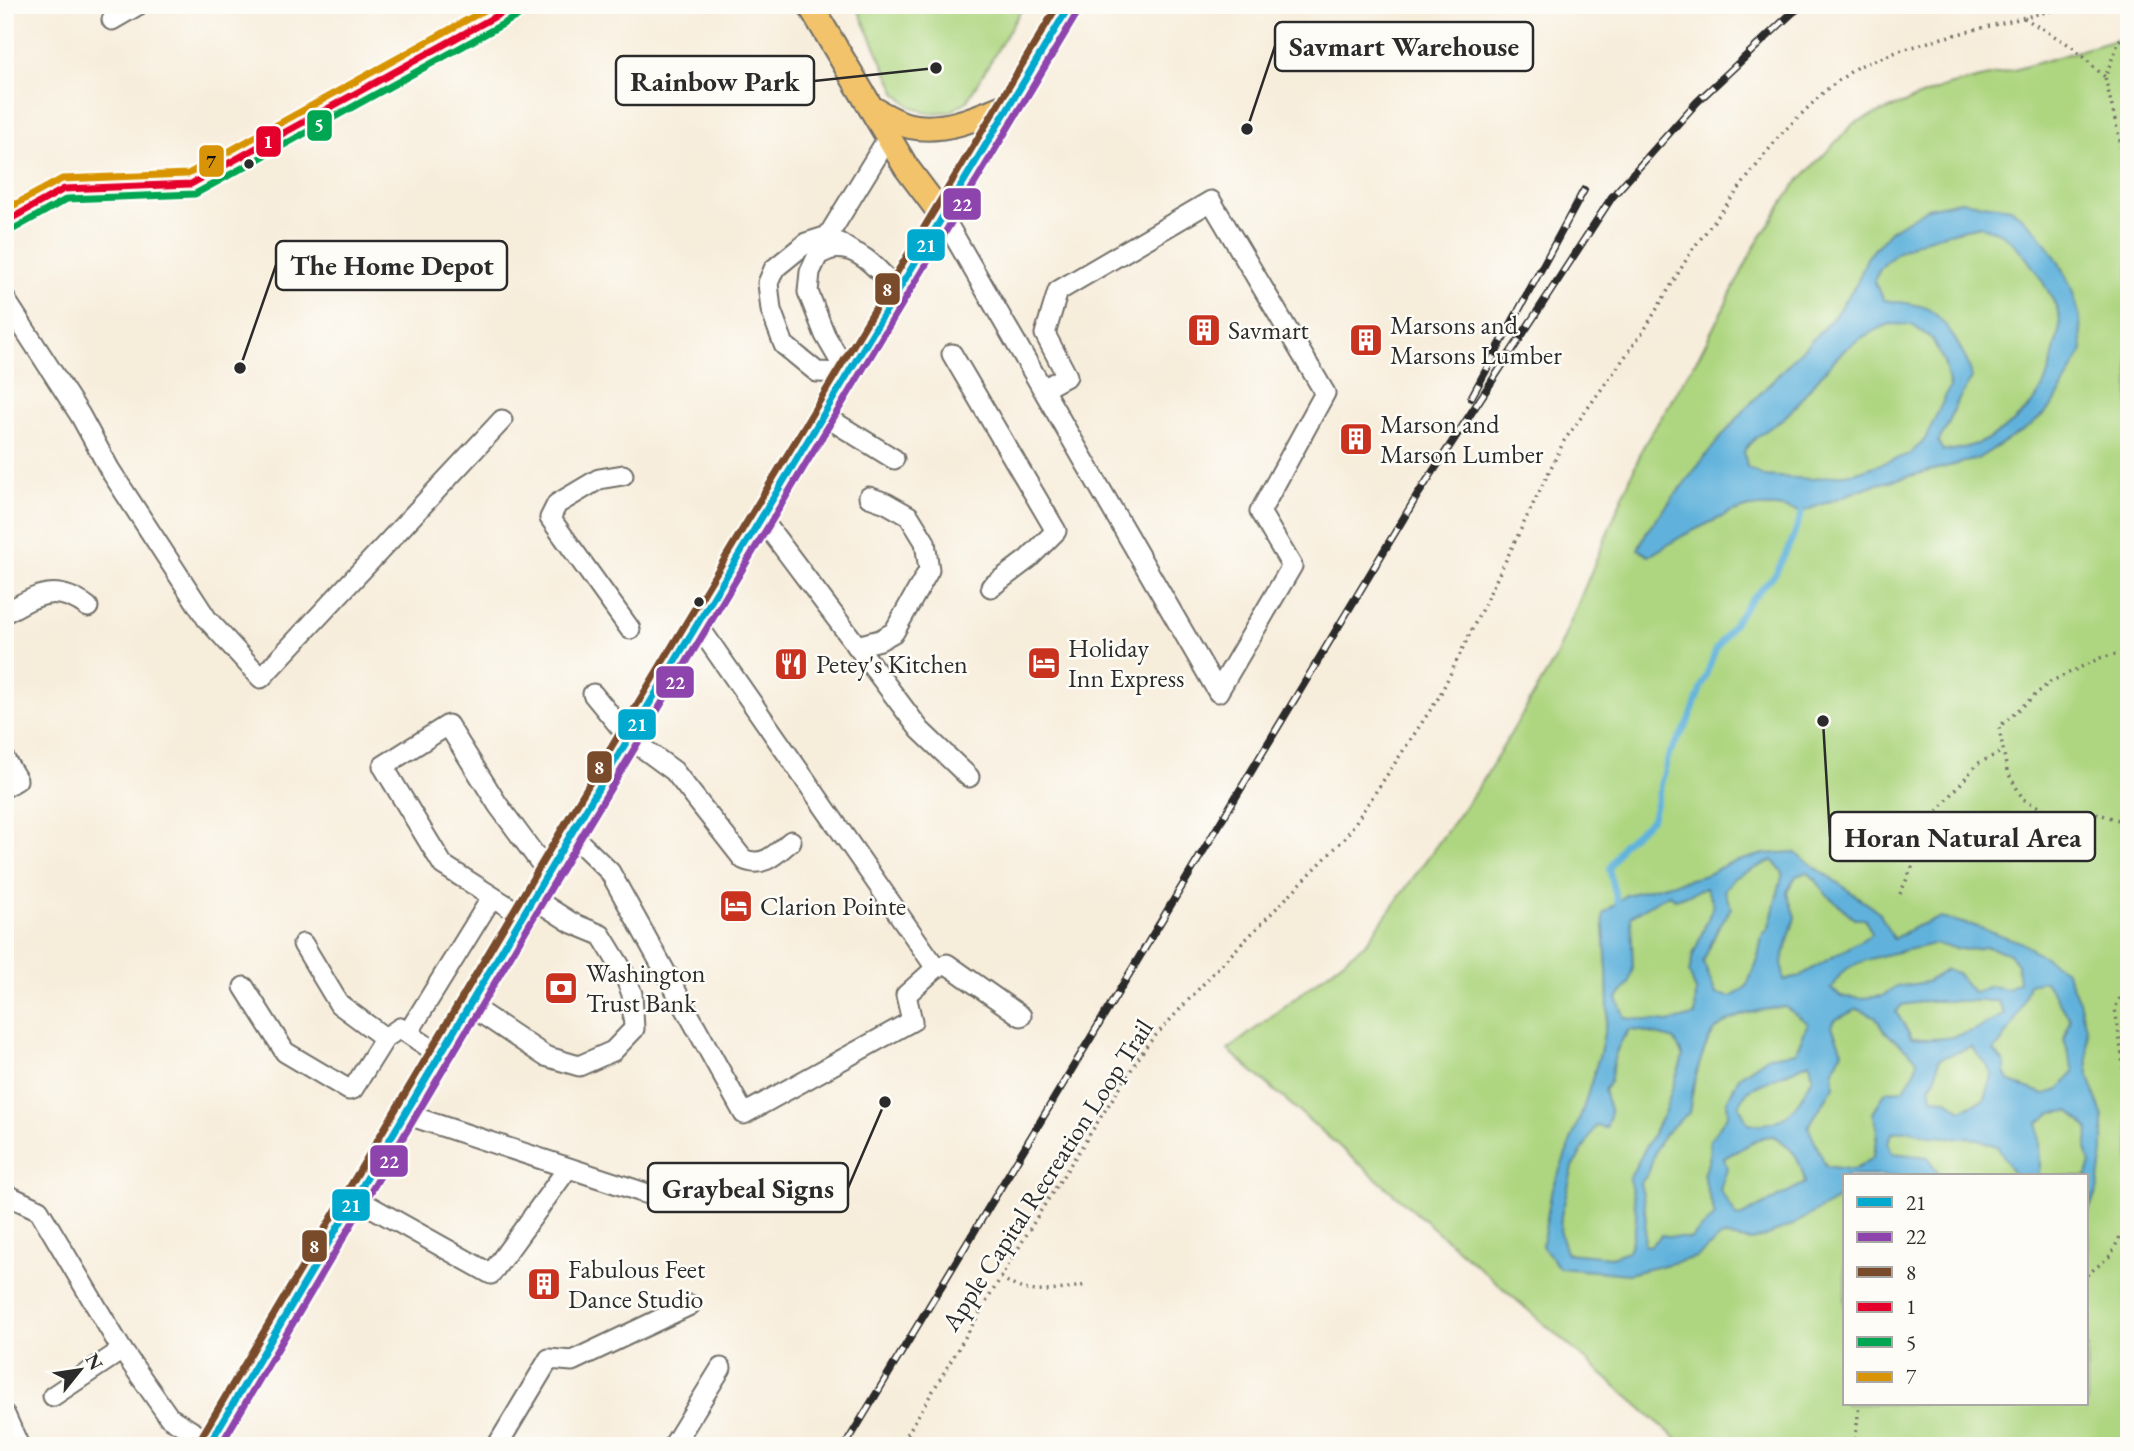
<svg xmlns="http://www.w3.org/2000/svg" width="2134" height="1451" font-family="'EB Garamond',serif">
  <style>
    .green { fill: #aed680; stroke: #6c8056; stroke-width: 2; fill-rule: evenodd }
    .water { fill: #60b2dc; stroke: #466e84; stroke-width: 2; fill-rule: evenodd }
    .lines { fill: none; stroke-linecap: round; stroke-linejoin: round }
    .stream { stroke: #60b2dc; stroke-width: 6 }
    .minor-casing { stroke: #726f69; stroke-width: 23 }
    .major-casing { stroke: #726f69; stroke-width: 28 }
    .path { stroke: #726f69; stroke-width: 3.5; stroke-dasharray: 2 5; stroke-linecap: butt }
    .minor { stroke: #fff; stroke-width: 19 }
    .major { stroke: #f2c36a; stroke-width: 24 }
    .rail-casing { stroke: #2b2b2b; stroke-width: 8 }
    .rail { stroke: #fdfcf7; stroke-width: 5; stroke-dasharray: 16; stroke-linecap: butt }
    .bus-1-casing { stroke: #fdfcf7; stroke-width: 12 }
    .bus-2-casing { stroke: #fdfcf7; stroke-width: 12 }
    .bus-3-casing { stroke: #fdfcf7; stroke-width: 12 }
    .bus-4-casing { stroke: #fdfcf7; stroke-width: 12 }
    .bus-5-casing { stroke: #fdfcf7; stroke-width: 12 }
    .bus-6-casing { stroke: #fdfcf7; stroke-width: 12 }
    .bus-1 { stroke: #00a9ce; stroke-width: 7 }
    .bus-2 { stroke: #8e44ad; stroke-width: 7 }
    .bus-3 { stroke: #7a4b2a; stroke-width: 7 }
    .bus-4 { stroke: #e4002b; stroke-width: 7 }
    .bus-5 { stroke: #00a651; stroke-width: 7 }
    .bus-6 { stroke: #d89406; stroke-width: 7 }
    .bus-dot { fill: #2b2b2b; stroke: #fdfcf7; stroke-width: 2.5 }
    .labels { text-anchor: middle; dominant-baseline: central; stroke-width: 5; stroke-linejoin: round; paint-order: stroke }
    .poi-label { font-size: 26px; fill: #2b2b2b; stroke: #fdfcf7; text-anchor: start }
    .street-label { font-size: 26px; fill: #2b2b2b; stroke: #fdfcf7 }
    .leader { fill: none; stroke: #2b2b2b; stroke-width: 2.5 }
    .callout-dot { fill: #2b2b2b; stroke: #fdfcf7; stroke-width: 2.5 }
    .callout { fill: #fdfcf7; stroke: #2b2b2b; stroke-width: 2.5 }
    .callout-label { font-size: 28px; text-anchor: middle; font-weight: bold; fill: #2b2b2b }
    .line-badge { stroke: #fdfcf7; stroke-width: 2.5 }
    .badge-label { font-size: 19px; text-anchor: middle; font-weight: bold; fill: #fff }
    .pale-badge-label { font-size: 19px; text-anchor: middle; font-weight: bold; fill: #111 }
  </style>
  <rect width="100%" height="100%" fill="#fdfcf7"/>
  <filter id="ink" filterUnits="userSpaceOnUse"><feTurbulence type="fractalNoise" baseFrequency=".0143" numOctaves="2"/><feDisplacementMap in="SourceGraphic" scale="14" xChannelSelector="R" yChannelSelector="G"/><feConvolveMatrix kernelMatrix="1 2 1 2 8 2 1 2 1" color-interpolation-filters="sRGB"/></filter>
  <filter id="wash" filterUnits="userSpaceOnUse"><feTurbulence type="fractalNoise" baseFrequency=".00686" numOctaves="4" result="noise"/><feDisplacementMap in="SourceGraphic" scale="28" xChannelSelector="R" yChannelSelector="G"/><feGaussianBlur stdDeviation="1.57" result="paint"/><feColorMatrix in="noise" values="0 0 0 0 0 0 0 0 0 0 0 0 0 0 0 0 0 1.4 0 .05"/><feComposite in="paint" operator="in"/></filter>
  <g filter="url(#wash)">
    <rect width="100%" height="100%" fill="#f7eddb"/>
    <g class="green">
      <path d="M856,5H1024L967,101L950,112L926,113L910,106L897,94Z"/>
      <path d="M2129,36V1446H1685L1228,1050L1366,943L1481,784L1555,659L1644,445L1700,354L1755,246L1794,186L1854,123L1944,87L2017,69ZM1845,1176H2087V1404H1845Z"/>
    </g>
    <g class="water">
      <path d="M1960,201L2011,208L2036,230L2057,259L2071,286L2079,314L2083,350L2054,404L2033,424L1977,459L1870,486L1802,512L1776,507H1750L1730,513L1684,535L1649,556L1638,549L1647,531L1716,443L1749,405L1833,318L1857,283L1867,258L1890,231L1927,208ZM1981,226C1991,229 2002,233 2010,240C2026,254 2057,299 2060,321C2061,328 2057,339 2055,347C2051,367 2045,390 2031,405C2008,431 1978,449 1943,451L1938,442L1948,425L1956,404L1972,378C1969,359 1946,319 1928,309C1918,303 1896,302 1884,300L1874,282C1886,243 1946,233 1981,226ZM1890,324L1912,325L1932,339L1944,362L1950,387L1925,439L1910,454L1857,472L1812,479L1763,476L1747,467L1744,451C1755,434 1775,427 1789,413C1797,405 1803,396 1810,388C1836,356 1851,339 1890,324Z"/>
      <path d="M1794,852L1879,912L1893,939L1917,926L1940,918L1972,925L2020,942L2065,970L2079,1001L2087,1031L2088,1074L2103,1117V1152L2098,1188L2087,1215V1176L2090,1163L2086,1148L2089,1130L2070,1111L2052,1113L2038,1123L2040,1166L2038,1176H2015L1998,1147L1979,1139L1929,1136L1910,1130L1893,1132L1888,1142L1892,1153L1928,1157L1937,1172L1949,1176H1845V1195L1789,1227L1752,1241L1722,1236L1697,1257L1628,1274L1559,1268L1542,1246L1551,1194L1583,1109L1600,1053L1608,1013L1607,971L1603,914L1626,895L1706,875L1727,864L1764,854ZM1773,860L1783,873L1769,927L1762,936L1757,962L1746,987L1731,997L1716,994L1703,962L1717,930L1731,908L1724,890L1734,878ZM1807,872L1816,880L1825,893L1855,919H1865L1872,934L1796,978L1784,980L1782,962L1795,917L1787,892L1796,876ZM1706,888L1714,904L1693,955L1689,973L1696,991L1695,1016L1668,1022L1625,1018L1617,998L1629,984L1633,968L1631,916L1669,894L1675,899ZM1933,944L1966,950L1986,947L2009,953L2017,965L2019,982L2008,989L1989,986L1974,993L1957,973L1946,970L1926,982L1896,987L1882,996L1863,998L1841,997L1832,989C1835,985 1837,978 1841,974C1854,958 1911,950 1933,944ZM2045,981L2070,1019L2064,1039L2074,1072L2059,1090L2045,1094L2010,1082L2005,1072V1064L1994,1051C2013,1028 2020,1013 2029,984ZM1928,1001H1998L2004,1014C1973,1034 1949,1042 1912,1038L1896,1012L1902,1005ZM1785,1007L1808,1023L1796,1052L1769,1056L1739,1077L1727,1101L1728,1114L1710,1140L1709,1161L1703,1174L1715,1216L1690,1239L1662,1235L1650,1246L1644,1245C1647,1222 1646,1205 1640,1183C1653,1170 1649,1167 1655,1152C1662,1134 1674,1124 1689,1113C1692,1091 1701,1044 1717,1029C1733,1014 1765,1009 1785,1007ZM1857,1009L1875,1016L1883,1030L1917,1059L1915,1072L1903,1090L1886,1091L1873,1113C1879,1129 1878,1141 1873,1157L1854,1170L1826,1166L1808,1127L1834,1086L1833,1072L1842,1051L1832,1026L1835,1020ZM1629,1030L1642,1031L1675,1040L1683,1057L1664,1113L1629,1179C1637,1210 1640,1221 1628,1251L1611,1257L1566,1253L1560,1233L1561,1216L1573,1167L1596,1126L1606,1128L1611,1113L1604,1090C1611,1082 1611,1079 1612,1069C1614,1054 1620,1041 1629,1030ZM1971,1047L1985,1062L1992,1075L1985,1099L1961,1110L1946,1099L1932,1098L1930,1087L1936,1076L1939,1059ZM1810,1062L1813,1077C1796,1108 1788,1127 1748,1124L1739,1105L1748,1090ZM1773,1136C1793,1146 1801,1161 1805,1183L1738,1218L1720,1190L1727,1169L1724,1158L1763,1137Z"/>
    </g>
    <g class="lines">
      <path class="stream" d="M1617,902L1609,869L1623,844L1652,819L1669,754L1687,725L1716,649L1749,602L1776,573L1792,540L1802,512"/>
    </g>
  </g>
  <g filter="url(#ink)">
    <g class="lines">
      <g class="minor-casing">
        <g id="minor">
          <path d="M112,20L138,5"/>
          <path d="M942,215L1218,692L1292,566L1260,512L1325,393L1211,201L1058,291L1045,334L1067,376L1043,389"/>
          <path d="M5,222L64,189L191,184L516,5"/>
          <path d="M828,236L888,138"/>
          <path d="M5,299L80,415L110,470L207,619L261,678L502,420"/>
          <path d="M952,354L1056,531L1028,559L991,587"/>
          <path d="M847,373L817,372L784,345L771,310L768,283L774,269L806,243L828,236L850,250"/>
          <path d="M847,373L825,335L808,292L810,272L818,255C822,253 828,250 833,249C859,244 882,274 897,290"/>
          <path d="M823,415L894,459"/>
          <path d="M623,475L599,479L557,504L550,518L630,629"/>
          <path d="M761,518L920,730L969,777"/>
          <path d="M5,613C37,595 55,583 88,607"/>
          <path d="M697,624L936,968"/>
          <path d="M857,646L880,640L894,632L929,570L925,542L909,516L886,503L869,497"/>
          <path d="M593,694L629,738L674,771L743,859C763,869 777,853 791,841"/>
          <path d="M5,760L17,780L5,787"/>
          <path d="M571,834L610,872L744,1114L912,1021L906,995L936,968L947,964L1021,1016"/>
          <path d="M523,916L443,865L383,766L448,725L498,805L548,873"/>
          <path d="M303,944L339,1004L385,1038L400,1028L440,1055"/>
          <path d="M244,987L285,1052L349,1090L353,1089L385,1038"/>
          <path d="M469,1005L545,1056L579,1066L613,1051L634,1029L632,994L623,971L601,935L572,923L533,898"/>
          <path d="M408,1033L492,897"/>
          <path d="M405,1114L648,1194"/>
          <path d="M5,1194L39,1210L122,1350L169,1417L210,1443"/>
          <path d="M355,1198L491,1274L568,1168"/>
          <path d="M53,1396L122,1350"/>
          <path d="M5,1415L19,1446"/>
          <path d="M497,1446L549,1359L572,1361L690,1305"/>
          <path d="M673,1446L721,1368"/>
        </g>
      </g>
      <g class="major-casing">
        <g id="major">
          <path d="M810,5L906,167L942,215"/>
          <path d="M871,108C883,114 896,123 910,126C945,133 979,117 1010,104"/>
          <path d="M208,1446L571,834L1070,5"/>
        </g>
      </g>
      <g class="path">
        <path d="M2024,18L2071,46L2105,77"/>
        <path d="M2129,28L2119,41L2105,77L2129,180"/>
        <path d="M2129,651L2100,658L2050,682L1999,727L2007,771L2023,799L2055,815L2089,811L2129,823"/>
        <path d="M1900,894L1937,812L1977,764L2003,751"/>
        <path d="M2129,979L2115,1008L2122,1056L2129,1144"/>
        <path d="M2087,1275L2111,1255L2129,1218"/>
        <path d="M1001,1277C1027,1299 1056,1290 1087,1285"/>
        <path d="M2087,1340L2088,1341"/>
        <path d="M900,1446L1040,1212L1147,1045L1217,969L1345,838L1439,697L1564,441L1645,329L1692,250L1780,135L1826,90L1857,67L1899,51L1942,38L2074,5"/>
        <path d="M1855,1446L1859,1404"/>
      </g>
      <use href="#minor" class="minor"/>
      <use href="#major" class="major"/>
      <g class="rail-casing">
        <g id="rail">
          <path d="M1471,398L1584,190"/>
          <path d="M845,1446L1417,496L1612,197L1697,102L1792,13L1803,5"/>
        </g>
      </g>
      <use href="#rail" class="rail"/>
      <g class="bus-1-casing">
        <path id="bus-1" d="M208,1446L571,834L1070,5"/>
      </g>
      <g class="bus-2-casing">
        <path id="bus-2" d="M220,1446L580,839L1079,10"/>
      </g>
      <g class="bus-3-casing">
        <path id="bus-3" d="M199,1441L562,829L1058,5"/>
      </g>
      <g class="bus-4-casing">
        <path id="bus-4" d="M5,222L64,189L191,184L516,5"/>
      </g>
      <g class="bus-5-casing">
        <path id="bus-5" d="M10,231L67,199L195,194L521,14"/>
      </g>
      <g class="bus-6-casing">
        <path id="bus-6" d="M5,210L62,179L188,174L494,5"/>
      </g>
      <use href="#bus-1" class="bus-1"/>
      <use href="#bus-2" class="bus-2"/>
      <use href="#bus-3" class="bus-3"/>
      <use href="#bus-4" class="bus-4"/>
      <use href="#bus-5" class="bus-5"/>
      <use href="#bus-6" class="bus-6"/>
    </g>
  </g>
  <defs>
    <g id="building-square" transform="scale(1.75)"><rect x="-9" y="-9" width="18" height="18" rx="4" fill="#c8321e" stroke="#fdfcf7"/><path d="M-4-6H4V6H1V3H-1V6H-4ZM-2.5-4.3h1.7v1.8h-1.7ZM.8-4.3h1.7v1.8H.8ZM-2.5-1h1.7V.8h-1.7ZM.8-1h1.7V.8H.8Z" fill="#fff"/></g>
    <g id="hotel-square" transform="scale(1.75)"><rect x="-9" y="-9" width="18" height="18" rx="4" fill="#c8321e" stroke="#fdfcf7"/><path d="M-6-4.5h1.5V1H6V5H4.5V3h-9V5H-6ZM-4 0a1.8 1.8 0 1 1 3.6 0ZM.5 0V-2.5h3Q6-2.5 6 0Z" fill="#fff"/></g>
    <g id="restaurant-square" transform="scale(1.75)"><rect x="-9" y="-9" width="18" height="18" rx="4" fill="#c8321e" stroke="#fdfcf7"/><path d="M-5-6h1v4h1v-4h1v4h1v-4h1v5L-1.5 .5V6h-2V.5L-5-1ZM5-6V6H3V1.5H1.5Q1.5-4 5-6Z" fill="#fff"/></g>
    <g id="bank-square" transform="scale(1.75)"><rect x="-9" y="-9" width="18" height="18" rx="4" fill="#c8321e" stroke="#fdfcf7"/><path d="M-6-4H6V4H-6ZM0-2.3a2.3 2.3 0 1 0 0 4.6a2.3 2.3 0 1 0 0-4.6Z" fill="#fff"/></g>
  </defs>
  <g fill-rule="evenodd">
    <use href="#building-square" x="1204" y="330"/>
    <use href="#building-square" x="1366" y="340"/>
    <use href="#building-square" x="1356" y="439"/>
    <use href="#hotel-square" x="1044" y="663"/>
    <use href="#restaurant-square" x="791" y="664"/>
    <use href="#hotel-square" x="736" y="906"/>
    <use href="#bank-square" x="561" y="988"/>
    <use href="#building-square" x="544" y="1284"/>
  </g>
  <g class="bus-dot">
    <circle cx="249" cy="164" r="6"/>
    <circle cx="699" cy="602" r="6"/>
  </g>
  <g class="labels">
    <g class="poi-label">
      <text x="1390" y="325">Marsons and<tspan x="1390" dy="30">Marsons Lumber</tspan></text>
      <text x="1228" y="330">Savmart</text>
      <text x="1380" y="424">Marson and<tspan x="1380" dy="30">Marson Lumber</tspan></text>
      <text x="1068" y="648">Holiday<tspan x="1068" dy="30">Inn Express</tspan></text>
      <text x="816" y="664">Petey's Kitchen</text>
      <text x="760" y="906">Clarion Pointe</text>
      <text x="586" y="973">Washington<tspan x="586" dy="30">Trust Bank</tspan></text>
      <text x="568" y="1269">Fabulous Feet<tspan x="568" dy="30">Dance Studio</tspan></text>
    </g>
    <g class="street-label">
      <text transform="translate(1047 1175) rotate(-57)">Apple Capital Recreation Loop Trail</text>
    </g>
  </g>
  <path class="leader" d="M1247 129L1275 46M936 68L814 81M240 368L276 265M1823 721L1830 837M885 1102L848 1188"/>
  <g class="callout-dot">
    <circle cx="1247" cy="129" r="7"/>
    <circle cx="936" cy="68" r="7"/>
    <circle cx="240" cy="368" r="7"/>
    <circle cx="1823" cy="721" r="7"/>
    <circle cx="885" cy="1102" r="7"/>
  </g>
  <g class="callout">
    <rect x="1275" y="22" width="258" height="49" rx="7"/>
    <rect x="616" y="56" width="198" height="49" rx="7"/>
    <rect x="276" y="241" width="231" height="49" rx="7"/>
    <rect x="1830" y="812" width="265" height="49" rx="7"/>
    <rect x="648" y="1163" width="200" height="49" rx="7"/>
  </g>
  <g class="callout-label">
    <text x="1404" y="56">Savmart Warehouse</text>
    <text x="715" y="91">Rainbow Park</text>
    <text x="392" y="275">The Home Depot</text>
    <text x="1963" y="847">Horan Natural Area</text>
    <text x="748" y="1198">Graybeal Signs</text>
  </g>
  <g class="line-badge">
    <rect x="306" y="109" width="27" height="33" rx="7" fill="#00a651"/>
    <rect x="255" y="125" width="27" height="33" rx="7" fill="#e4002b"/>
    <rect x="198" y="144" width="27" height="34" rx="7" fill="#d89406"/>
    <rect x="942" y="187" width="40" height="34" rx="7" fill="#8e44ad"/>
    <rect x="906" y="228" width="40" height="34" rx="7" fill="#00a9ce"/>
    <rect x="874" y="272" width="27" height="34" rx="7" fill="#7a4b2a"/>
    <rect x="655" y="665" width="40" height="34" rx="7" fill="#8e44ad"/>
    <rect x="617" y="708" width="40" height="33" rx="7" fill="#00a9ce"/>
    <rect x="586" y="750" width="27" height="34" rx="7" fill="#7a4b2a"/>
    <rect x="369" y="1144" width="40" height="34" rx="7" fill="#8e44ad"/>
    <rect x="331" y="1188" width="40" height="34" rx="7" fill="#00a9ce"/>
    <rect x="301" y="1229" width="27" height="34" rx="7" fill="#7a4b2a"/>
  </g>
  <g class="badge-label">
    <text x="319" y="132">5</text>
    <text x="268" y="148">1</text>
    <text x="962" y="211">22</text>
    <text x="926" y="252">21</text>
    <text x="887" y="296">8</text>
    <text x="675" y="689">22</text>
    <text x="637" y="731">21</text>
    <text x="599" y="774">8</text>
    <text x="389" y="1168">22</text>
    <text x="351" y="1212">21</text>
    <text x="314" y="1253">8</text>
  </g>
  <g class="pale-badge-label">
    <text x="211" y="168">7</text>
  </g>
  <rect width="2134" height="1451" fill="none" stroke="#fdfcf7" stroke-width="28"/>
  <rect x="1843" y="1174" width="245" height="231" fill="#fdfcf7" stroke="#a9a8a5" stroke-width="2"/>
  <rect x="1857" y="1197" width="35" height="10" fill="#00a9ce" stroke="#a9a8a5" stroke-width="2"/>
  <text x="1906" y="1210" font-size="21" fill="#2b2b2b">21</text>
  <rect x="1857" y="1232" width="35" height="10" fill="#8e44ad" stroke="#a9a8a5" stroke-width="2"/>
  <text x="1906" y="1244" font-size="21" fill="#2b2b2b">22</text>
  <rect x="1857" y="1267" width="35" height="10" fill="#7a4b2a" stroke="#a9a8a5" stroke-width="2"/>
  <text x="1906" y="1280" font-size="21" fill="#2b2b2b">8</text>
  <rect x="1857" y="1302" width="35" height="10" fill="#e4002b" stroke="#a9a8a5" stroke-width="2"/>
  <text x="1906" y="1314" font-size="21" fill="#2b2b2b">1</text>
  <rect x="1857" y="1337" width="35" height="10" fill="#00a651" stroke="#a9a8a5" stroke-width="2"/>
  <text x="1906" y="1350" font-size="21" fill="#2b2b2b">5</text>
  <rect x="1857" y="1372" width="35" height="10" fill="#d89406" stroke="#a9a8a5" stroke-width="2"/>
  <text x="1906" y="1384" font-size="21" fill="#2b2b2b">7</text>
  <g transform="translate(80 1370) rotate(60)" stroke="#fdfcf7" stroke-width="5" paint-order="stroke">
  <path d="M0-5L12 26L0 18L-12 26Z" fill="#2b2b2b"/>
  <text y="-10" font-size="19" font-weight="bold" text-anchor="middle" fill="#2b2b2b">N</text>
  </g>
</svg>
